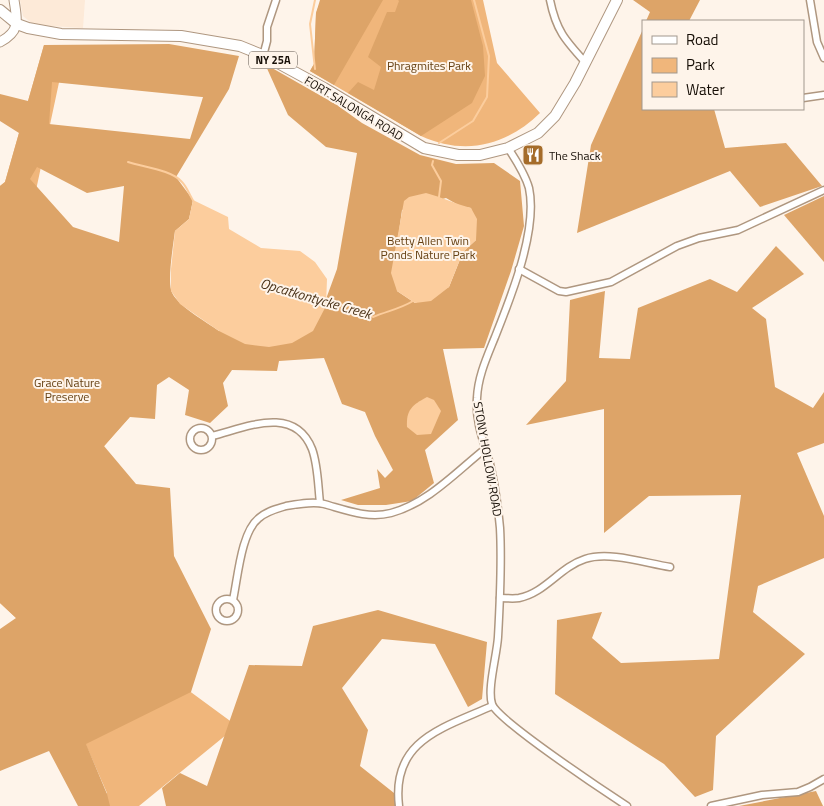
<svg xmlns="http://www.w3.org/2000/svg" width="824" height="806" font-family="'Titillium Web',sans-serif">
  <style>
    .built { fill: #fdead8 }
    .green { fill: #f0b67b }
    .forest { fill: #dda468; fill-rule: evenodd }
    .water { fill: #fccd9d }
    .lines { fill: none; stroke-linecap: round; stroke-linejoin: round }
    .stream { stroke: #fccd9d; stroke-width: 2 }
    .street-casing { stroke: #af9780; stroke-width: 9 }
    .secondary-casing { stroke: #af9780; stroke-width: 11 }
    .primary-casing { stroke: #af9780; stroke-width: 12 }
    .street { stroke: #fff; stroke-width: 6 }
    .secondary { stroke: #fff; stroke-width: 9 }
    .primary { stroke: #fff; stroke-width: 10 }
    .labels { text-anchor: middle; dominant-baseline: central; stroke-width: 4; stroke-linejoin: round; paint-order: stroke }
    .shield { fill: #fef4ea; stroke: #5b524a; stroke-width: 1 }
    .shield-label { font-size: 11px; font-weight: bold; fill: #150d05 }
    .park-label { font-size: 12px; fill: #664012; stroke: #fef4ea }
    .street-label { font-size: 12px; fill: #150d05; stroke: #fef4ea }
    .poi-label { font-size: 12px; fill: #150d05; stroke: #fef4ea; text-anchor: start }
    .water-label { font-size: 14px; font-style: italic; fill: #4b3319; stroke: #fef4ea }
  </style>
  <rect width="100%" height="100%" fill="#fef4ea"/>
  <path class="built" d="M20,0H85L83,28L34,25L23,16Z"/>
  <g class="green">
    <path d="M321,0H483L497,63L540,113C506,146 465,156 421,136L310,71L314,64L316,13Z"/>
    <path d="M44,45H67L23,251L157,385L81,473L124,643L237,726L139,806H93L107,793L40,640L0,603V186L5,182Z"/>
  </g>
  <g class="forest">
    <path d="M320,0H383L334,85L310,71L314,64L316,13Z"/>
    <path d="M398,0H471L483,46L485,76L472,103L421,136L348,93L358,82L374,90L381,67L368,57L387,12H395L399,1Z"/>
    <path d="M633,0H700L689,21H646L650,12Z"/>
    <path d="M643,29V109H714L725,148L786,143L822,186L760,207L730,171L577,233L591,145Z"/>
    <path d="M169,44L239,56L229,89L176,177L193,200L189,219L175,231C173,246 168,276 171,290C175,305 207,322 219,331L326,306V299L337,269L357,153L326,147L288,115L265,64L337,105L362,123L420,155L456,164L494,163L520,181L524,226L511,271L484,348L443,349L458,420L425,450L434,483L412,501L386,505H358L341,500L380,488L377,469L385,478L393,470L375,436L365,412L342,404L324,358L279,361L277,371L232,370L223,383L228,406L210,423L185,415L189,390L169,377L157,385L155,419L130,417L104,446L136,484L170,488L174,556L211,629L191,692L86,744L107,794L110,806H78L49,751L0,771V629L16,618L0,603V186L5,182L19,133L0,121V94L28,101L44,45ZM52,82L202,97H203L190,139L49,124ZM37,167L87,193L124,186L119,242L73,227L30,179ZM446,198L460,206L471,208L476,240L463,252L449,287L415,303L397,291L396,253L402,210Z"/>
    <path d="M824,196V262L784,215Z"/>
    <path d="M776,246L804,274L752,308L766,319L775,387L813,408L824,392V443L797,453L824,516V558L758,586L753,612L805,654L716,736L713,790L695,797L664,764L555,694L557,620L602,612L592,638L621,663L719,659L741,495L649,496L604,533V409L526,425L566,381L570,300L605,291L599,358L630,359L638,308L710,279L737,292Z"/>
    <path d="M378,610L487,642L482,699L468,707L435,644L382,639L342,688L368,730L360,766L394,793L396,806H166L162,788L180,773L207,786L249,665L302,666L313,626Z"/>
    <path d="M816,791L823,806H739Z"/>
  </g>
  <g class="water">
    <path d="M426,193C442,197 455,204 471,208L477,219L476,240L463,252L449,287L431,301L415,303L397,291L391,273L404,201L409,197Z"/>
    <path d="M193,200L228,217L229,229L261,248L300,251L315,262L327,279L326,306L313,331L292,343L269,347L245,344L219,331L180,304L171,291V269L175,231L189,219Z"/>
    <path d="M427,397L434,400L441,411L431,434L417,435L407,427C406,410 412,405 427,397Z"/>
  </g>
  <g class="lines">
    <g class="stream">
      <path d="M315,69L310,24L315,0"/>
      <path d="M439,143L473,121L487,97L489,56L474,0"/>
      <path d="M433,161L432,165L441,181L439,197"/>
      <path d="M128,162C143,167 172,170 182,182C187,187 190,196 194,202"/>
      <path d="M325,299L338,304L357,307L373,317C387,311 400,309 413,301V299"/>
    </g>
    <g class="street-casing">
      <g id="street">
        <path d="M550,0C556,30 565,40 585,62"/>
        <path d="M810,0L817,42L824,58"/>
        <path d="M263,56L267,41V27L276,0"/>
        <path d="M803,98L824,95"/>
        <path d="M508,148C516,160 525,174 529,188C538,230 511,297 495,337C487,357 478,376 477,398C475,421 484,443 490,464C495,485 498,507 500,528C502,564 500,601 498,637C497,655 487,689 492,704C497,720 607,793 627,806"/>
        <path d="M519,269L559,291L566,292L611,282L677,246L699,238L738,230L824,190"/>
        <circle cx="201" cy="439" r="11"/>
        <path d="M212,436C245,428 294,404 312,449C318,465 318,486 320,503"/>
        <path d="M500,598C506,598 513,599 519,598C545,593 560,567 585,559C609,551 645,563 670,567"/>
        <circle cx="227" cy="610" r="11"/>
        <path d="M233,600C238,577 241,532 259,518C267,511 276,509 286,506C298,504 313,501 324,504C346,510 368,519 391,513C428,503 456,472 485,449"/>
        <path d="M399,806C391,740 443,728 492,706"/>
        <path d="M711,806L762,795L798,792L810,787L824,779"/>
      </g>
    </g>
    <g class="secondary-casing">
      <path id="secondary" d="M0,42C21,31 17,20 14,0"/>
    </g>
    <g class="primary-casing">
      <path id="primary" d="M0,10L17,24L28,28L61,34L181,36L240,46L267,57L324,88L424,148L458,155H480L508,148L538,133L555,116L575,83L617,0"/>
    </g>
    <use href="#street" class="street"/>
    <use href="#secondary" class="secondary"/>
    <use href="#primary" class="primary"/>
  </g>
  <defs>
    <g id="restaurant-square" transform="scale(1.125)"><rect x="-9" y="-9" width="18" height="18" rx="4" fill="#a56c2a" stroke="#fef4ea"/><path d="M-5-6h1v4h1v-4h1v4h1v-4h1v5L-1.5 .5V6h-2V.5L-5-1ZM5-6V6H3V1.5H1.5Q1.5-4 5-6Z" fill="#fff"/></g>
  </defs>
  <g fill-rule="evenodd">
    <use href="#restaurant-square" x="533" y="155"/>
  </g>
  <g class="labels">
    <rect class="shield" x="249" y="51.5" width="48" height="17" rx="4"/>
    <g class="shield-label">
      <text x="273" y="60">NY 25A</text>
    </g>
    <g class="park-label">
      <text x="429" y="65">Phragmites Park</text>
      <text x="428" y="240">Betty Allen Twin<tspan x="428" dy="14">Ponds Nature Park</tspan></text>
      <text x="67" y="382">Grace Nature<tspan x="67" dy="14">Preserve</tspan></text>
    </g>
    <g class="street-label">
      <text transform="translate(354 108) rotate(31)">FORT SALONGA ROAD</text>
      <text transform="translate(488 459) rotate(80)">STONY HOLLOW ROAD</text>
    </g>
    <g class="poi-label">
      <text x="549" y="155">The Shack</text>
    </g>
    <g class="water-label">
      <text transform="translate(316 298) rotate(16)">Opcatkontycke Creek</text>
    </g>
  </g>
  <rect x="642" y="20" width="162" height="90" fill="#fef4ea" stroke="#a1988e"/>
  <rect x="652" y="36" width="25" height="8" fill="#ffffff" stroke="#a1988e"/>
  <text x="686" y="45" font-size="15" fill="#150d05">Road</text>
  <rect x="652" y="58" width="25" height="15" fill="#f0b67b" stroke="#a1988e"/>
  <text x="686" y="70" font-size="15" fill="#150d05">Park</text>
  <rect x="652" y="82" width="25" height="15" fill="#fccd9d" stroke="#a1988e"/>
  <text x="686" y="95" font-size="15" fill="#150d05">Water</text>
</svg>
